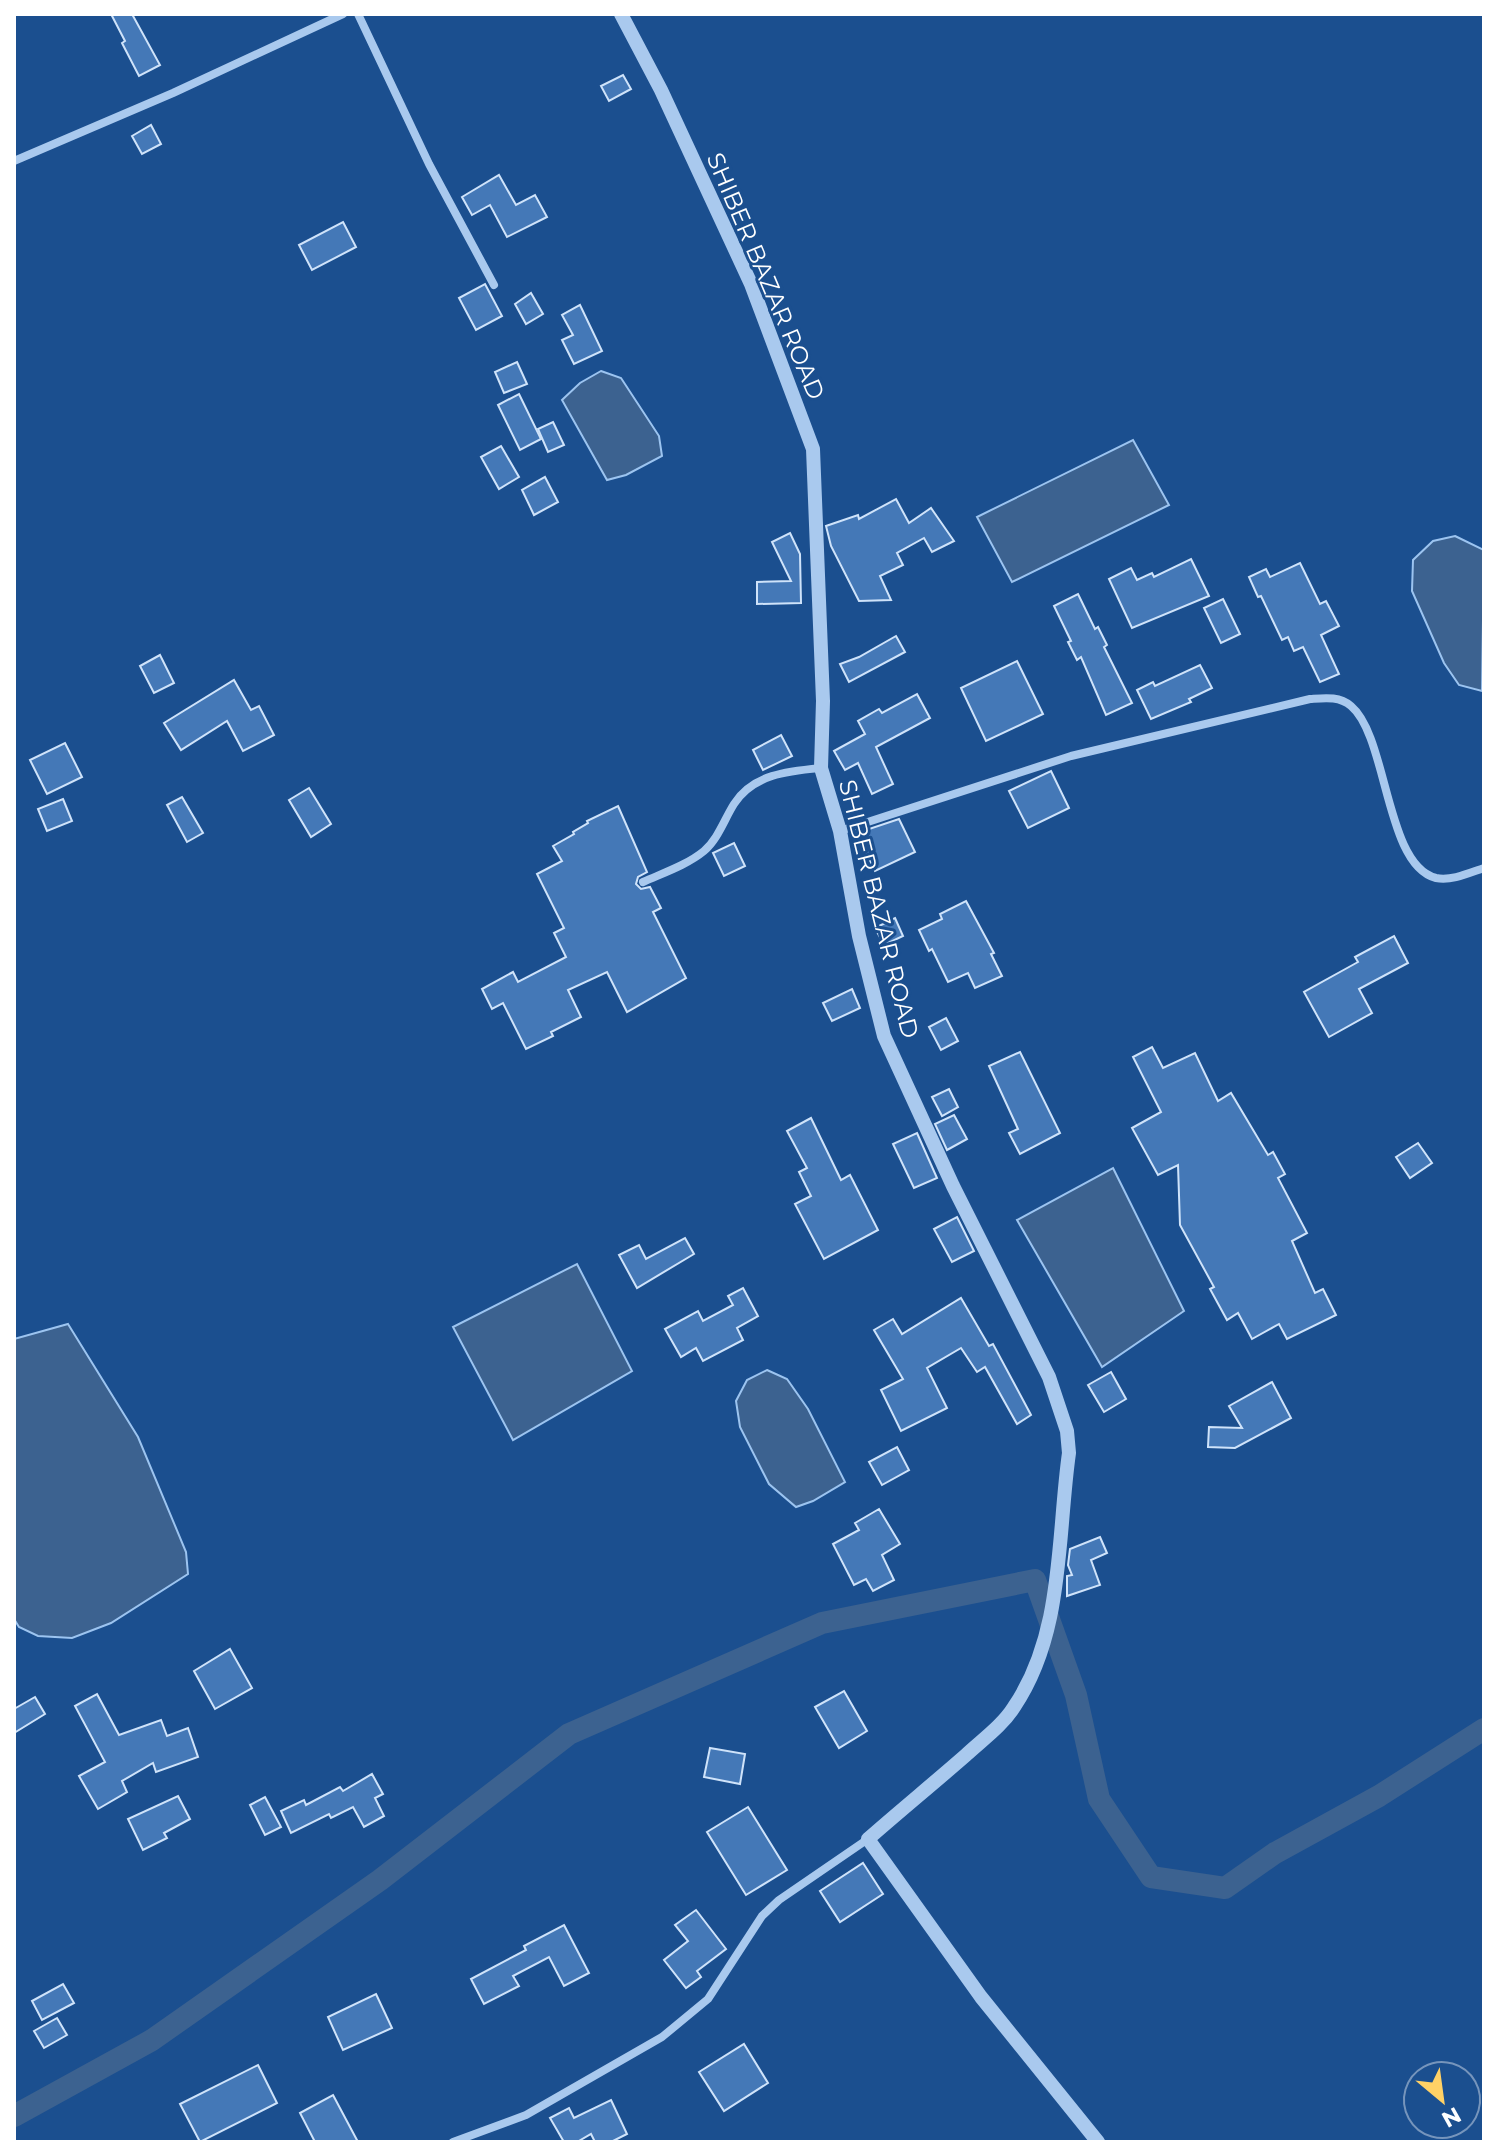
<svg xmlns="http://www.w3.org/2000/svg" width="1498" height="2156" font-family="Montserrat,sans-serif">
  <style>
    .water { fill: #3c6290; stroke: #9cc4f0; stroke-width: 2 }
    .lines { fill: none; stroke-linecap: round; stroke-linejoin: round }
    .canal { stroke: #3c6290; stroke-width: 22 }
    .building { fill: #4478b7; stroke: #cfe3fa; stroke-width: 2 }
    .minor { stroke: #a9c9ee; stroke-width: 8 }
    .tertiary { stroke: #a9c9ee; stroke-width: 14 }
    .labels { text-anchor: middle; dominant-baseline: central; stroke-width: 6; stroke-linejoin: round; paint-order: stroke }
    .street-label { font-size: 24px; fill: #fff; stroke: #1b4f8f }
  </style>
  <rect width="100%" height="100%" fill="#1b4f8f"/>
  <g class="water">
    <path d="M601,371L621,378L659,436L662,456L626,475L607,480L562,400L580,383Z"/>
    <path d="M1133,440L1169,505L1012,582L977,517Z"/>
    <path d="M1455,536L1484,550L1482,691L1459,685L1444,663L1412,591L1413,560L1433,541Z"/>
    <path d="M1113,1168L1184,1311L1102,1367L1017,1220Z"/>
    <path d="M577,1264L632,1371L513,1440L453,1327Z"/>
    <path d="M68,1324L138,1437L186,1552L188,1574L111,1623L72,1638L38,1636L19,1627L14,1619V1339Z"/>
    <path d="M767,1370L787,1379L808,1409L845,1482L813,1501L796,1507L769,1484L740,1427L736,1401L747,1380Z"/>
  </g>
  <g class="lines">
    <path class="canal" d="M14,2116L152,2040L380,1880L569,1734L822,1623L1035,1580L1076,1695L1099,1799L1151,1877L1225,1888L1275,1853L1379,1796L1484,1729"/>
  </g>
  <g class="building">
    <path d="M111,14H132L160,65L139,76L122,43L125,41Z"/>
    <path d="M623,75L631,89L609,101L601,86Z"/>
    <path d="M151,125L161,144L142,154L132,136Z"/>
    <path d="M499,175L516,205L535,195L547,217L507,237L490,205L472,215L462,197Z"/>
    <path d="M343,222L356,247L312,270L299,245Z"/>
    <path d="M485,284L502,316L476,330L459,298Z"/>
    <path d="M531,293L543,314L526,324L515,304Z"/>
    <path d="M580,305L602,351L574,364L562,340L573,335L562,315Z"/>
    <path d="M517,362L527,384L504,393L495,372Z"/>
    <path d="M519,394L541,439L520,450L498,405Z"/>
    <path d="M553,422L564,445L548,452L538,429Z"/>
    <path d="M501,446L519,477L499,489L481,457Z"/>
    <path d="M545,477L558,502L534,515L522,490Z"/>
    <path d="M896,499L909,523L931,508L954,541L932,552L924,538L897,553L903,565L880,576L891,600L859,601L831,546L826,526L858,515L859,519Z"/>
    <path d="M790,533L800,554L801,603L757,604V582L791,581L772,542Z"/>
    <path d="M1191,559L1209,596L1132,628L1109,579L1131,568L1137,580L1152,573L1154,577Z"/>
    <path d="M1300,563L1320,604L1326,601L1339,626L1321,635L1339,674L1320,682L1303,647L1294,651L1288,637L1282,640L1261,596L1258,597L1249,577L1266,569L1270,577Z"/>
    <path d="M1078,594L1095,629L1098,627L1107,645L1104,647L1132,703L1106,715L1081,657L1077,660L1068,642L1071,641L1054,606Z"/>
    <path d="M1223,599L1240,634L1221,643L1204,608Z"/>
    <path d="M896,636L905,652L849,682L840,664L859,657Z"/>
    <path d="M160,655L174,683L154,693L140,666Z"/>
    <path d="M1017,661L1043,714L986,741L961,688Z"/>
    <path d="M1200,665L1212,688L1189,699L1191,702L1151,719L1137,690L1153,682L1155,686Z"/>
    <path d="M234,680L251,710L259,706L274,735L243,751L227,721L181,750L164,723Z"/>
    <path d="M917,694L930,718L876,747L893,784L872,794L858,763L845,770L834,751L865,734L858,721L879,709L882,713Z"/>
    <path d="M781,735L792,756L763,770L753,750Z"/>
    <path d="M65,743L82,777L47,794L30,760Z"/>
    <path d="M1051,771L1069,808L1028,828L1009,791Z"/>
    <path d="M309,788L331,824L311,837L289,800Z"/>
    <path d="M182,797L203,833L187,842L167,805Z"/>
    <path d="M63,799L72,821L47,831L38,809Z"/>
    <path d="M618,806L647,872L638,877L636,884L641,889L650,887L661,908L653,912L686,978L627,1012L607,972L568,990L581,1017L551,1032L553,1036L526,1049L503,1003L492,1009L482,989L513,972L518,982L566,957L554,933L564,928L537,874L562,861L553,846L574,834L573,832L588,823L587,821Z"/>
    <path d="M899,819L915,852L875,871L857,833Z"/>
    <path d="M734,843L745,866L724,876L713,853Z"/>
    <path d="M966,901L994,953L991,954L1002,976L975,988L968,973L948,982L932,949L929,951L919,930L942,919L940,914Z"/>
    <path d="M895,918L903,936L884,945L875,928Z"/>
    <path d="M1394,936L1408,963L1359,989L1372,1013L1329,1037L1304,992L1358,962L1355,957Z"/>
    <path d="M852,989L860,1008L832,1021L823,1003Z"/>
    <path d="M946,1018L958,1041L941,1050L929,1027Z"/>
    <path d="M1152,1047L1163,1068L1195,1053L1218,1101L1231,1093L1268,1155L1273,1152L1285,1174L1278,1178L1307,1233L1292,1241L1315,1293L1323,1289L1336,1315L1287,1339L1279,1324L1252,1339L1238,1313L1227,1320L1210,1289L1214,1287L1180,1225L1178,1165L1158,1175L1132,1128L1161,1112L1133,1057Z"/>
    <path d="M1020,1052L1060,1133L1020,1154L1009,1133L1018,1129L989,1066Z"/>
    <path d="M949,1089L958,1107L942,1116L932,1097Z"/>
    <path d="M954,1115L967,1139L947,1150L935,1124Z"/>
    <path d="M811,1118L841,1180L850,1175L878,1230L824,1259L795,1204L811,1196L799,1172L807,1168L787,1131Z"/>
    <path d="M917,1133L937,1178L914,1188L893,1144Z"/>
    <path d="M1418,1143L1432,1163L1410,1178L1396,1157Z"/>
    <path d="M957,1217L974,1251L952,1262L934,1229Z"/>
    <path d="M685,1238L694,1254L637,1288L619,1255L639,1245L646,1259Z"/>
    <path d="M743,1288L758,1316L737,1328L743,1340L703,1361L696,1348L681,1357L665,1329L698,1311L703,1321L733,1305L728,1296Z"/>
    <path d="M961,1298L989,1346L993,1344L1031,1415L1017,1424L985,1367L977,1372L961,1348L927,1368L947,1408L901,1431L881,1390L903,1379L874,1330L893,1319L902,1334Z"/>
    <path d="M1111,1372L1126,1399L1104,1412L1088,1385Z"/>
    <path d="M1272,1382L1291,1418L1235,1448L1208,1447L1209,1427L1242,1428L1229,1406Z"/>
    <path d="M897,1447L909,1470L882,1485L869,1462Z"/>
    <path d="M879,1509L900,1544L882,1555L894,1580L873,1591L866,1579L854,1585L833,1544L859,1530L855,1523Z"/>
    <path d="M1100,1537L1107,1553L1091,1560L1100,1585L1067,1596V1576L1072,1575L1068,1565L1070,1549Z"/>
    <path d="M230,1649L252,1688L215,1709L194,1671Z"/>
    <path d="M844,1691L867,1731L839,1748L815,1707Z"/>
    <path d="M97,1694L119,1735L161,1720L167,1736L188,1728L198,1757L156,1772L153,1763L122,1781L127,1792L98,1809L79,1776L105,1762L75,1706Z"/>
    <path d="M35,1697L45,1714L14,1733V1709Z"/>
    <path d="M710,1748L745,1754L740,1784L704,1777Z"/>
    <path d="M372,1774L383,1794L375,1798L384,1816L364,1827L353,1807L331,1818L329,1814L291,1833L281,1811L304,1800L306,1805L340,1787L343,1791Z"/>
    <path d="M178,1796L190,1819L164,1833L167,1838L143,1850L128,1819Z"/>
    <path d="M265,1797L281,1827L265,1835L250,1805Z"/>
    <path d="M748,1807L787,1870L746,1895L707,1832Z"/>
    <path d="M863,1863L883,1894L840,1922L820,1891Z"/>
    <path d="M696,1910L726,1949L697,1971L701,1977L686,1988L664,1960L688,1941L675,1925Z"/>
    <path d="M564,1925L589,1973L564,1986L549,1957L513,1976L519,1986L484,2004L471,1979L526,1950L524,1946Z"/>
    <path d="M63,1984L74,2003L42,2020L32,2001Z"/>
    <path d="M376,1994L392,2028L343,2050L328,2017Z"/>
    <path d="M57,2018L67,2035L44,2048L34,2031Z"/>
    <path d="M744,2044L768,2083L724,2111L699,2072Z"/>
    <path d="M258,2065L277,2103L200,2142L180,2104Z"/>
    <path d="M333,2095L358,2142H315L300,2113Z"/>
    <path d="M611,2100L627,2134L611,2142H595L591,2134L577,2142H564L550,2118L569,2108L574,2118Z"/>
  </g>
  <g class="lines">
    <g class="minor">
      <path d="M358,14L429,164L494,285"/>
      <path d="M14,161L173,93L343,14"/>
      <path d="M840,831L1071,756L1310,699C1325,698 1339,696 1351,706C1388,737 1385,865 1436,878C1452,881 1469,873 1484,868"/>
      <path d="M643,882C663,873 687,865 704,851C718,839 724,820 734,804C753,774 789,771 821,768"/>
      <path d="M453,2142L526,2115L662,2037L708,1999L762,1916L779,1900L868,1839"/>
    </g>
    <path class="tertiary" d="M621,14L661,90L751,284L813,449L823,701L821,768L840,831L859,936L884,1036L953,1186L1049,1377L1067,1431L1069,1453C1057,1538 1064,1633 1014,1707C1002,1726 982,1740 966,1755C934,1783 901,1810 868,1839L981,1997L1098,2142"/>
  </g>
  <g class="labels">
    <g class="street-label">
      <text transform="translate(766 276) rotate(67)">SHIBER BAZAR ROAD</text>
      <text transform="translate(879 909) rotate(76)">SHIBER BAZAR ROAD</text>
    </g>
  </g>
  <rect width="1498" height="2156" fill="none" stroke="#ffffff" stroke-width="32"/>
  <g transform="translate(1442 2100) rotate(151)"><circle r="38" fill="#1b4f8f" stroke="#7695bc" stroke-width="2"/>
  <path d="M0-6L14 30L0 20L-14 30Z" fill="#ffd166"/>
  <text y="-12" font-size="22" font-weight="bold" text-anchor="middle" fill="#ffffff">N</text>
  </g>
</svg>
